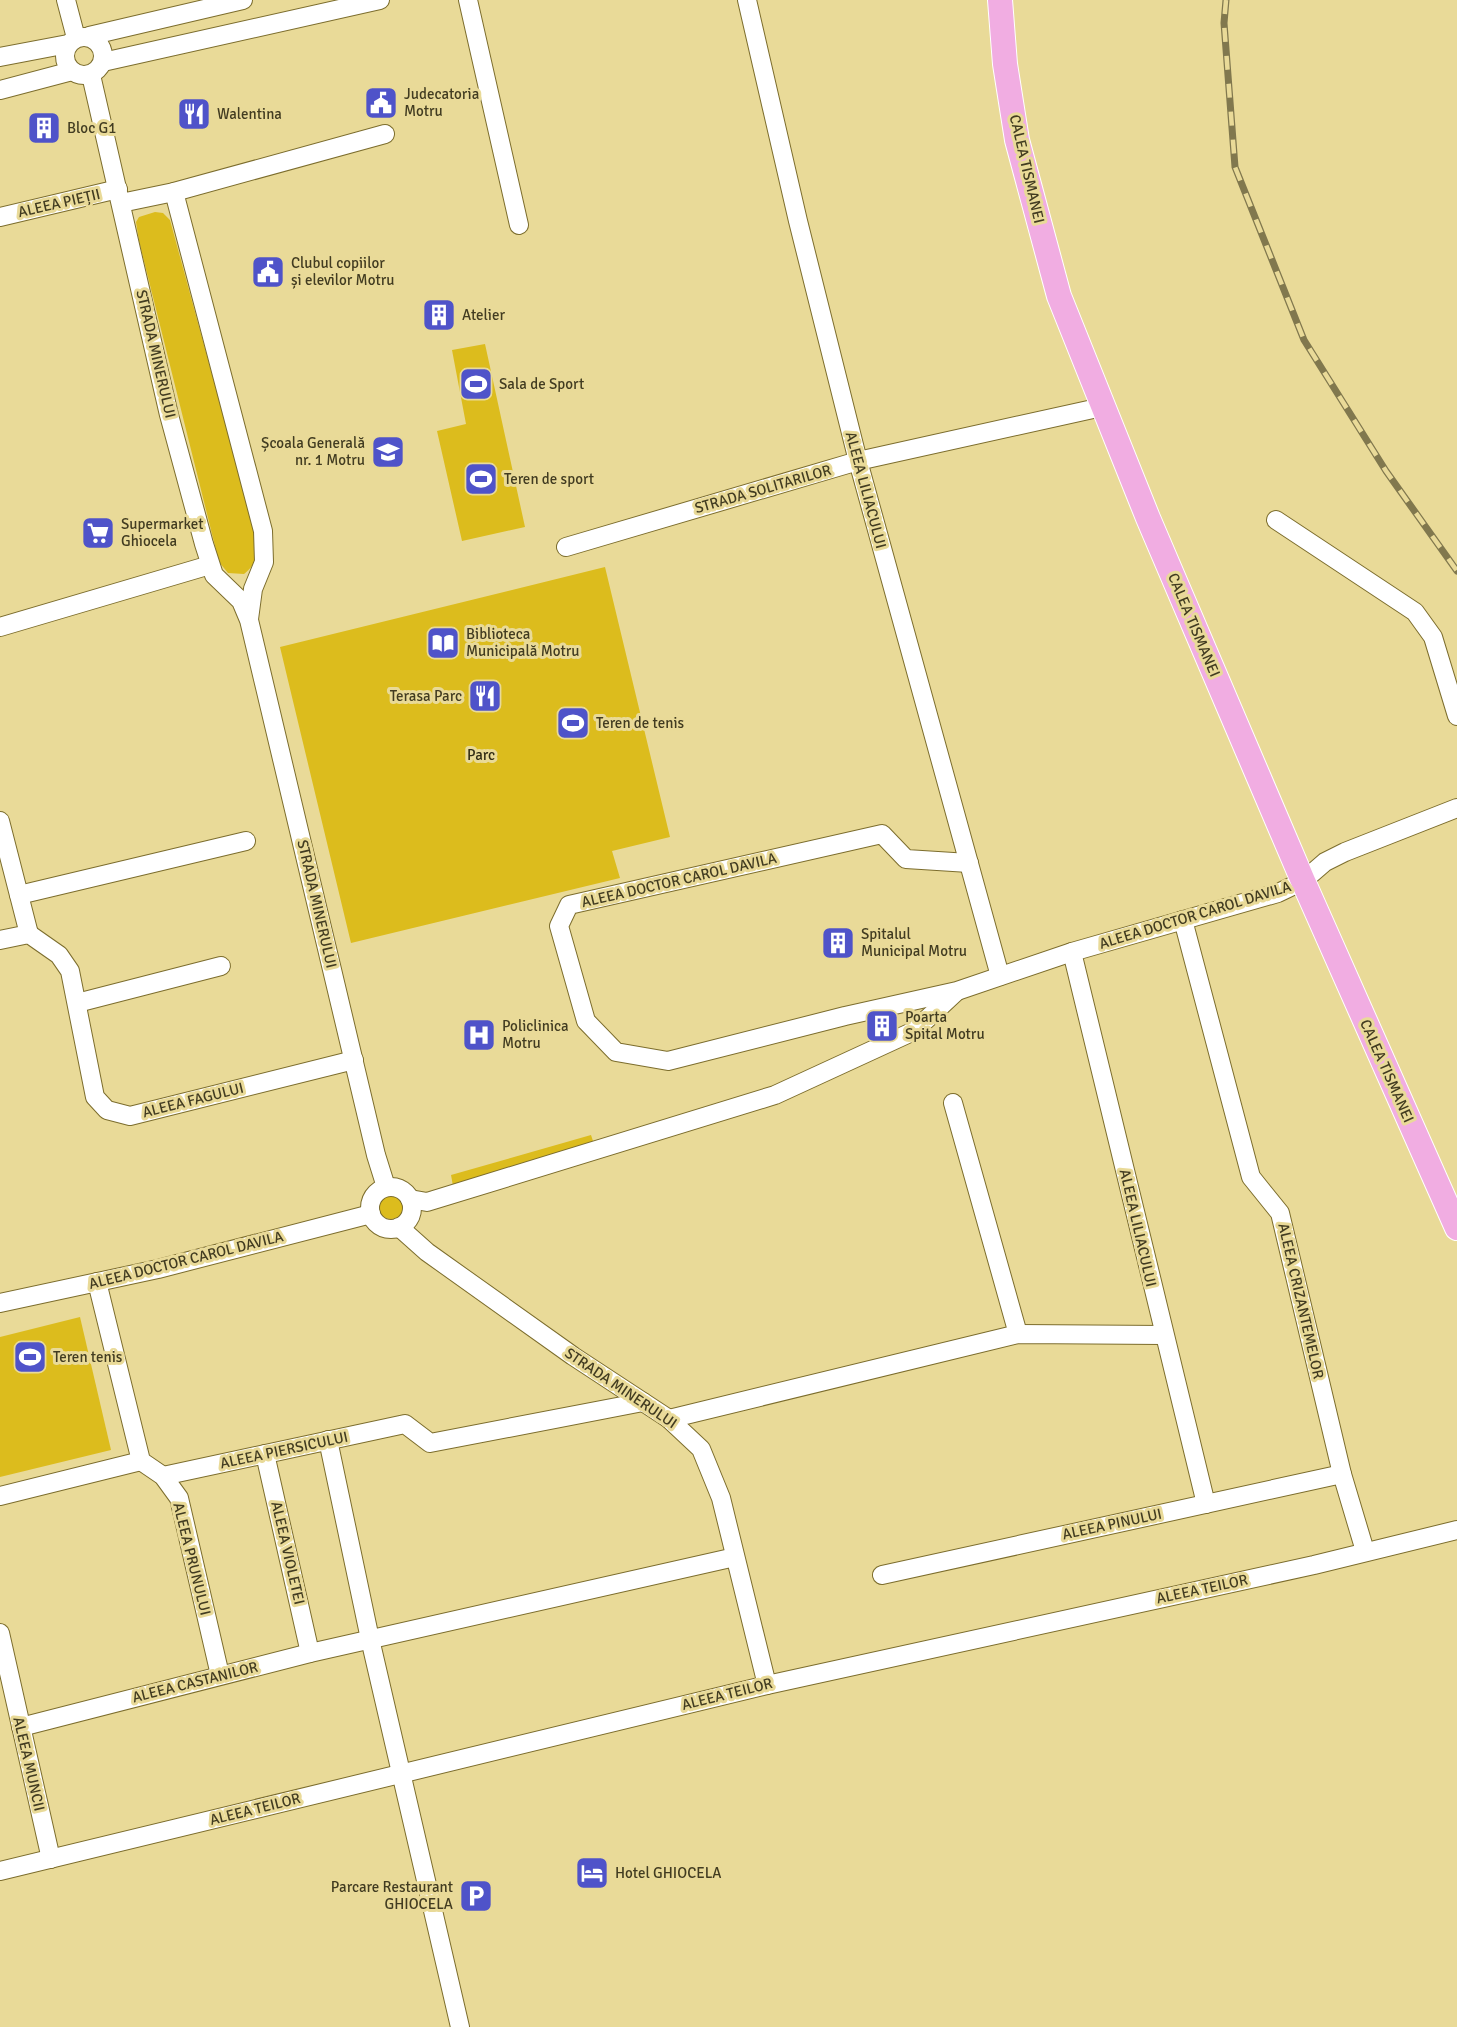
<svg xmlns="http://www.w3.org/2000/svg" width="1457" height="2027" font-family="Signika,sans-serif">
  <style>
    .green { fill: #dcbc1d }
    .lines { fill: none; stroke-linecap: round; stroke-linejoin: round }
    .minor-casing { stroke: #7c6d2d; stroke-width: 20 }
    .major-casing { stroke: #fff; stroke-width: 26 }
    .minor { stroke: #fff; stroke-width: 18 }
    .major { stroke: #f1ade2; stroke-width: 24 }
    .rail-casing { stroke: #81784e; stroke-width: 7 }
    .rail { stroke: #e9da98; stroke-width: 4.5; stroke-dasharray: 14; stroke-linecap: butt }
    .labels { text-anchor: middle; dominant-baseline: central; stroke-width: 6; stroke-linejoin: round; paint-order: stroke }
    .poi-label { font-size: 15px; fill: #423c21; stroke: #e9da98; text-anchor: start }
    .street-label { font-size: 15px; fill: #423c21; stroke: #e9da98 }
    .park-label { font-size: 15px; fill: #312c14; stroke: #e9da98 }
  </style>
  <rect width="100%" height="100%" fill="#e9da98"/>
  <g class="green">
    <path d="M155,212L163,213L170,220L254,529C258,548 261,560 244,574L228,573L219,562L139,241L136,222L139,217Z"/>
    <path d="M485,344L525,527L462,541L437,431L466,424L452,350Z"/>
    <path d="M605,567L670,837L612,851L620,878L351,943L280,647Z"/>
    <path d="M591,1135L594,1144L453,1186L451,1175Z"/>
    <circle cx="391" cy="1206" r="13"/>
    <path d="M80,1317L111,1450L0,1477V1337Z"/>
  </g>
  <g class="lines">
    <g class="minor-casing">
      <g id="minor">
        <path d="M66,0L76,38"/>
        <path d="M468,0L519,225"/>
        <path d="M747,0L798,221L858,461L1000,976"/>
        <path d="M89,36L243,0"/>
        <circle cx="84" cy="56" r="19"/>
        <path d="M0,57L68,44"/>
        <path d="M103,62L380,0"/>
        <path d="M91,75L169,415L204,544L214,575L241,601L249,620L376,1155L386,1187"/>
        <path d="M0,90L72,71"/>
        <path d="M174,192L263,531L264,562L253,589L249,619"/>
        <path d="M121,203L174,192L385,134"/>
        <path d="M0,217L118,189"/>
        <path d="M1276,520L1415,612L1433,637L1457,716"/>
        <path d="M566,547L858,461L1102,407"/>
        <path d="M0,627L210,565"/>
        <path d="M0,821L29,934"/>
        <path d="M969,863L906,859L882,834L569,905L559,926L586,1021L616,1052L668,1061L845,1016L957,991L1072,952L1278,893L1303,881L1325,862L1345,852L1457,808"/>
        <path d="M19,895L246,841"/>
        <path d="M1183,920L1251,1177L1280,1213L1342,1474L1365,1551"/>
        <path d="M0,940L29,934L59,955L70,971L95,1097L107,1110L130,1116L354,1060"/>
        <path d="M1072,952L1206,1504"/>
        <path d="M77,1003L221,966"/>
        <path d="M953,1103L1018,1334"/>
        <circle cx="391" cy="1208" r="21"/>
        <path d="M410,1199L427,1202L775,1095L914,1031L956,992"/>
        <path d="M399,1227L427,1252L573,1356L669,1419L701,1449L721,1498L767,1685"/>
        <path d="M97,1282L141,1461L163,1476L179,1498L220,1675"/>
        <path d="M0,1303L158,1269L371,1214"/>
        <path d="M669,1419L1018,1334L1164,1335"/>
        <path d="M328,1440L370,1639L460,2027"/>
        <path d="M265,1454L310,1653"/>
        <path d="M163,1476L405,1424L430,1443L643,1402"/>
        <path d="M0,1496L141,1461"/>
        <path d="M882,1575L1342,1474"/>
        <path d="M0,1633L51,1859"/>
        <path d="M21,1727L310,1653L735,1557"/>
        <path d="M0,1871L767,1685L1314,1565L1457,1530"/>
      </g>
    </g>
    <g class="major-casing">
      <path id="major" d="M1000,0L1005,64L1017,140L1059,296L1148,518L1303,881L1457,1228"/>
    </g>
    <use href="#minor" class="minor"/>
    <use href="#major" class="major"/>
    <g class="rail-casing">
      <path id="rail" d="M1226,0L1224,23L1235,167L1304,340L1386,471L1457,571"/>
    </g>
    <use href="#rail" class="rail"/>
  </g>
  <defs>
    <g id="civic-square" transform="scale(1.725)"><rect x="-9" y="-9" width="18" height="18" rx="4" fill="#4f53c9" stroke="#e9da98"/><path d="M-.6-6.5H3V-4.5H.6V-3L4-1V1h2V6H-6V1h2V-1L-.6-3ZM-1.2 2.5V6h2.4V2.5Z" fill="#fff"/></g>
    <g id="restaurant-square" transform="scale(1.725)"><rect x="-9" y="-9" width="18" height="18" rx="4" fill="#4f53c9" stroke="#e9da98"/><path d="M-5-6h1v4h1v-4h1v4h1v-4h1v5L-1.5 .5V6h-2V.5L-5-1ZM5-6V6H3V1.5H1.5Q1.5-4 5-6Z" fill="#fff"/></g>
    <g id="building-square" transform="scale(1.725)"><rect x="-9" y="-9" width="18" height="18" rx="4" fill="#4f53c9" stroke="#e9da98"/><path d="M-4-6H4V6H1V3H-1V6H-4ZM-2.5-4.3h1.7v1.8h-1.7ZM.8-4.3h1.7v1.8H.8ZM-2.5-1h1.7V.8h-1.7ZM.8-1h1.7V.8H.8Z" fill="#fff"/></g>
    <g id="stadium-square" transform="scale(1.725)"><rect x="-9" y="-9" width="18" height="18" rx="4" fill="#4f53c9" stroke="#e9da98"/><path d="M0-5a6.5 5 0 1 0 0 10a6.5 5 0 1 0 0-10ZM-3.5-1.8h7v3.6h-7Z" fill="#fff"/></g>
    <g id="school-square" transform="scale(1.725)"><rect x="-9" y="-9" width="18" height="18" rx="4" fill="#4f53c9" stroke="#e9da98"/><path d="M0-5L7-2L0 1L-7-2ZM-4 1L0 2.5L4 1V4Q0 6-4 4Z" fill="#fff"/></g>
    <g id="supermarket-square" transform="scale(1.725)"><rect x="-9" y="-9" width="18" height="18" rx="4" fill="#4f53c9" stroke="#e9da98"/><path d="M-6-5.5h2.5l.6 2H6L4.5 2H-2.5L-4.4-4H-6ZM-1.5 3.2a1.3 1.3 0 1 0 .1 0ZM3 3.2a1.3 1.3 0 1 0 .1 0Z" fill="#fff"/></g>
    <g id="library-square" transform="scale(1.725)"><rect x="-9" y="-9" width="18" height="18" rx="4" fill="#4f53c9" stroke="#e9da98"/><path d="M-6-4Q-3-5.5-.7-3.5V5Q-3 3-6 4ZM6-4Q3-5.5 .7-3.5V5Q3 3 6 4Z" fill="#fff"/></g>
    <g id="hospital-square" transform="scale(1.725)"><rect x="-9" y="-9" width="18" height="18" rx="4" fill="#4f53c9" stroke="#e9da98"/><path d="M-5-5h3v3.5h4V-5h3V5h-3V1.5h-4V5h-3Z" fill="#fff"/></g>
    <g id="hotel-square" transform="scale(1.725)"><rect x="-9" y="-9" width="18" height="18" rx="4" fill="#4f53c9" stroke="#e9da98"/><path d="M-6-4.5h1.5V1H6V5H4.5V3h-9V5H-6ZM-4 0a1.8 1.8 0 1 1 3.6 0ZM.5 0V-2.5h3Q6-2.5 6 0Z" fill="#fff"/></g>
    <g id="parking-square" transform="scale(1.725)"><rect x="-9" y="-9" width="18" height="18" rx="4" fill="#4f53c9" stroke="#e9da98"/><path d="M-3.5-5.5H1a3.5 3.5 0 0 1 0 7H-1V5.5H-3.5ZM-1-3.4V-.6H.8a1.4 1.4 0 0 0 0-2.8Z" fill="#fff"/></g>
  </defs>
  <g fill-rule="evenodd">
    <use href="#civic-square" x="381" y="103"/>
    <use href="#restaurant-square" x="194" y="114"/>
    <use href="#building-square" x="44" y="128"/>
    <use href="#civic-square" x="268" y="272"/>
    <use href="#building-square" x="439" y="315"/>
    <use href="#stadium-square" x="476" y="384"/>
    <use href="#school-square" x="388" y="452"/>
    <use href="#stadium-square" x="481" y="479"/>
    <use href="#supermarket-square" x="98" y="533"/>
    <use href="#library-square" x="443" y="643"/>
    <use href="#restaurant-square" x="485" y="696"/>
    <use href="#stadium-square" x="573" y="723"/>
    <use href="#building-square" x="838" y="943"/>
    <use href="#building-square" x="882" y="1026"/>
    <use href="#hospital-square" x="479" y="1035"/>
    <use href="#stadium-square" x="30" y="1357"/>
    <use href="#hotel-square" x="592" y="1873"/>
    <use href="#parking-square" x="476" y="1896"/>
  </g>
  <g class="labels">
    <g class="poi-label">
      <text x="404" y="94">Judecatoria<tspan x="404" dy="17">Motru</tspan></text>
      <text x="217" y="114">Walentina</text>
      <text x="67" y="128">Bloc G1</text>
      <text x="291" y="263">Clubul copiilor<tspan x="291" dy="17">și elevilor Motru</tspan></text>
      <text x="462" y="315">Atelier</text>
      <text x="499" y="384">Sala de Sport</text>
      <text x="365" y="443" text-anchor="end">Școala Generală<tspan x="365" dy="17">nr. 1 Motru</tspan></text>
      <text x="504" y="479">Teren de sport</text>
      <text x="121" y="524">Supermarket<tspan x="121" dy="17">Ghiocela</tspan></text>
      <text x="466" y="634">Biblioteca<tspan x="466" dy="17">Municipală Motru</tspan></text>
      <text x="462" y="696" text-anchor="end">Terasa Parc</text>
      <text x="596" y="723">Teren de tenis</text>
      <text x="861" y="934">Spitalul<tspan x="861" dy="17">Municipal Motru</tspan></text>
      <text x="905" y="1017">Poarta<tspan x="905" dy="17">Spital Motru</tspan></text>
      <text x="502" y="1026">Policlinica<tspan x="502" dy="17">Motru</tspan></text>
      <text x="53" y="1357">Teren tenis</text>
      <text x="615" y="1873">Hotel GHIOCELA</text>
      <text x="453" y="1887" text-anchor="end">Parcare Restaurant<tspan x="453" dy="17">GHIOCELA</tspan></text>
    </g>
    <g class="street-label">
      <text transform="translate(1027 169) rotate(77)">CALEA TISMANEI</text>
      <text transform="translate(59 203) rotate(-13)">ALEEA PIEȚII</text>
      <text transform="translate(156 354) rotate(77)">STRADA MINERULUI</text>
      <text transform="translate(763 489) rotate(-16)">STRADA SOLITARILOR</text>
      <text transform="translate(866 490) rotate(75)">ALEEA LILIACULUI</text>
      <text transform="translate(1194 625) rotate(67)">CALEA TISMANEI</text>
      <text transform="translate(679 880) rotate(-13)">ALEEA DOCTOR CAROL DAVILA</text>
      <text transform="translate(317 904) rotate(77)">STRADA MINERULUI</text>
      <text transform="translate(1195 915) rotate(-17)">ALEEA DOCTOR CAROL DAVILA</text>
      <text transform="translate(1387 1071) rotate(66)">CALEA TISMANEI</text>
      <text transform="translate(193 1100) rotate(-14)">ALEEA FAGULUI</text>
      <text transform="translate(1138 1228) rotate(77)">ALEEA LILIACULUI</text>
      <text transform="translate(186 1260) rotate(-14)">ALEEA DOCTOR CAROL DAVILA</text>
      <text transform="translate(1301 1301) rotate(77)">ALEEA CRIZANTEMELOR</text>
      <text transform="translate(621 1388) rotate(34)">STRADA MINERULUI</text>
      <text transform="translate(284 1450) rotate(-12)">ALEEA PIERSICULUI</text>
      <text transform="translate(1112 1524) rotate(-12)">ALEEA PINULUI</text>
      <text transform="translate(288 1553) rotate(77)">ALEEA VIOLETEI</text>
      <text transform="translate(192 1559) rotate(76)">ALEEA PRUNULUI</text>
      <text transform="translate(1202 1589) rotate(-12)">ALEEA TEILOR</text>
      <text transform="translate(195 1682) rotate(-14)">ALEEA CASTANILOR</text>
      <text transform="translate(727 1694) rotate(-14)">ALEEA TEILOR</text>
      <text transform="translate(29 1764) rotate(77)">ALEEA MUNCII</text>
      <text transform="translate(255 1809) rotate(-14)">ALEEA TEILOR</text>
    </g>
    <g class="park-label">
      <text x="481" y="755">Parc</text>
    </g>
  </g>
</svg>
